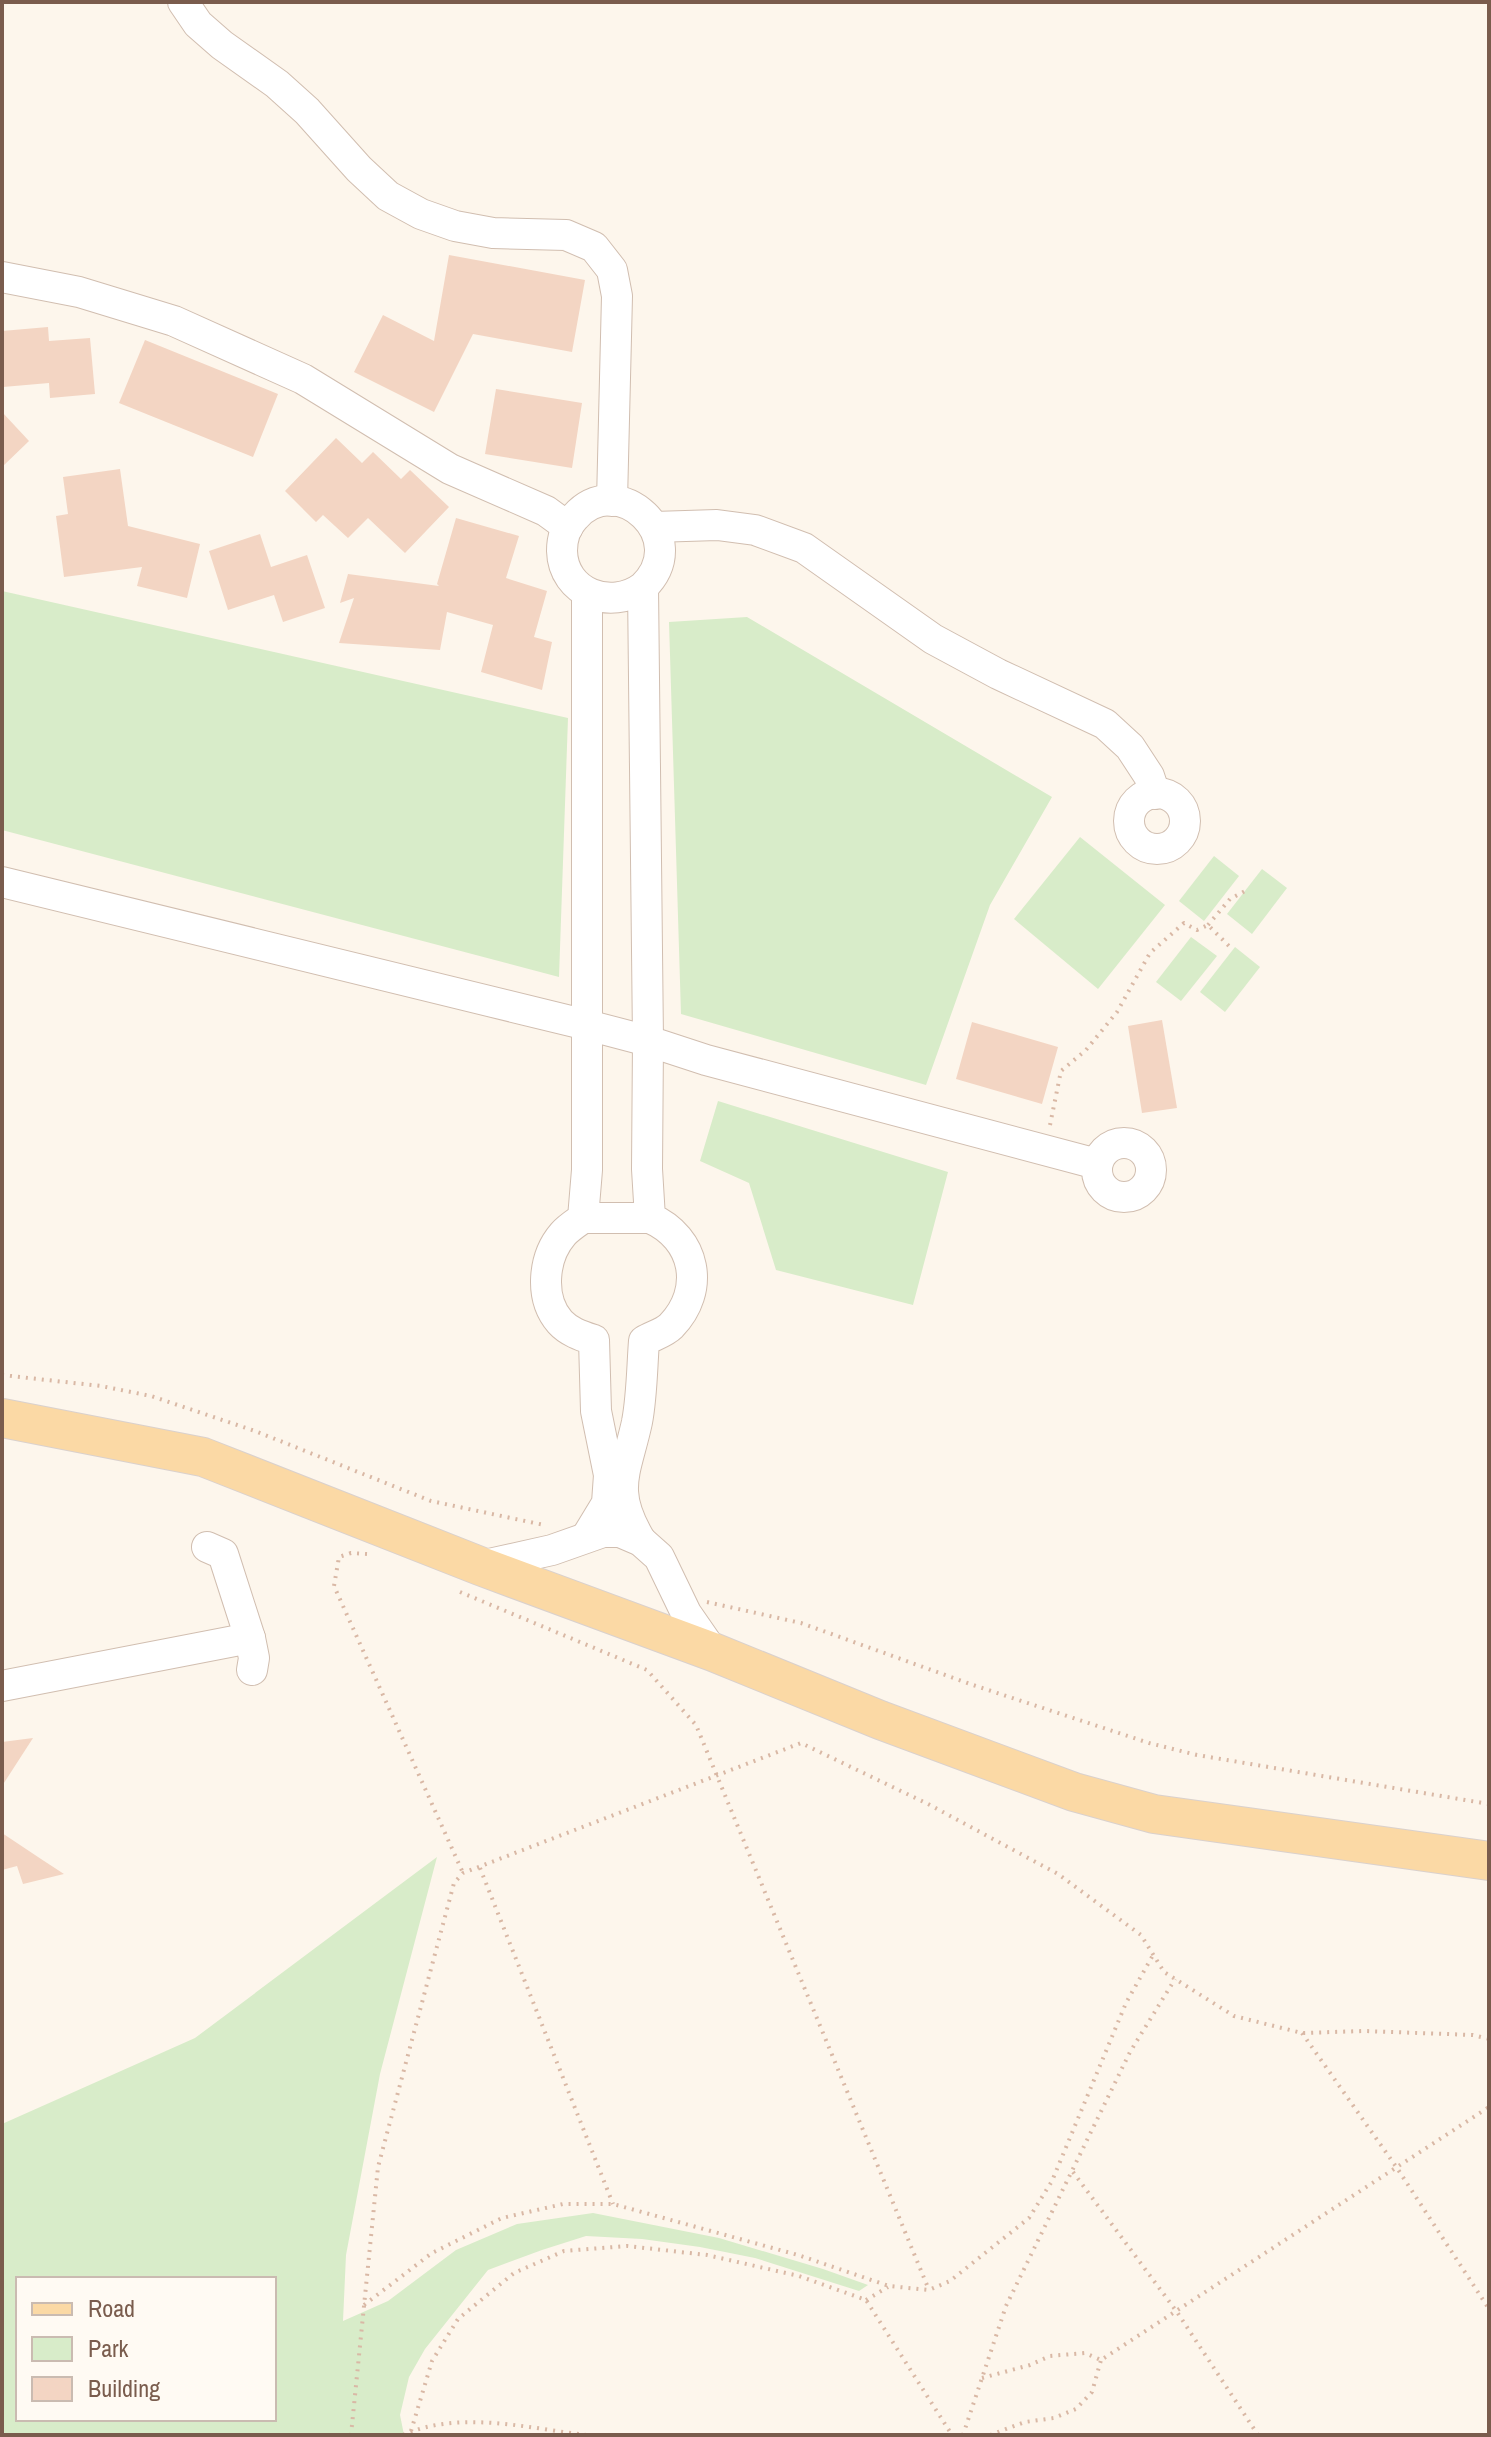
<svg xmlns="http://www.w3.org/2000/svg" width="1491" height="2437" font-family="'Archivo Narrow',sans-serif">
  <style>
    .green { fill: #d8ecc9; fill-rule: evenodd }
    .building { fill: #f3d5c3 }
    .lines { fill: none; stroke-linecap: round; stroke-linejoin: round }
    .minor-casing { stroke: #d1beb0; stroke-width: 32 }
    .major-casing { stroke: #dad1cd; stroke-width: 40 }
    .path { stroke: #d9b8a5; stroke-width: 4; stroke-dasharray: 2 6; stroke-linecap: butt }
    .minor { stroke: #fff; stroke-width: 30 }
    .major { stroke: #fbd9a5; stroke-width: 38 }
  </style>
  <rect width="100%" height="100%" fill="#fdf6ec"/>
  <g class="green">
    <path d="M2,591L568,718L559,977L2,830Z"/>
    <path d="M747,617L1052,797L990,905L926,1085L681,1014L669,622Z"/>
    <path d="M1080,837L1165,905L1098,989L1014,919Z"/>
    <path d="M1214,856L1239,876L1204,921L1179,901Z"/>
    <path d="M1262,869L1287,888L1252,934L1227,914Z"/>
    <path d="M1191,937L1217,956L1181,1001L1156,982Z"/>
    <path d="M1235,947L1260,967L1225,1012L1200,992Z"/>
    <path d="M718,1101L948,1172L913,1305L776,1270L749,1183L700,1161Z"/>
    <path d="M437,1857L380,2074L346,2255L343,2321L388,2301L456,2250L517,2224L593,2213L719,2238L823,2269L868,2285L859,2291L755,2258L700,2247L642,2239L586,2236L542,2250L488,2270L425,2349L409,2377L400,2415L404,2435H2V2124L195,2038ZM18,2279H274V2419H18Z"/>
  </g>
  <g class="building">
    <path d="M449,255L585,280L572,352L473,334L434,412L354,372L383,315L434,341Z"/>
    <path d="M48,327L49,341L90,338L95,394L50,398L49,383L3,387L2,331Z"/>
    <path d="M145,340L278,394L253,457L119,403Z"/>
    <path d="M496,389L582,403L572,468L485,454Z"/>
    <path d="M2,412L29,441L2,467Z"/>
    <path d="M336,438L362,463L373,452L401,479L410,470L449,507L405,553L368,518L348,538L323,515L316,522L285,491Z"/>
    <path d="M120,469L128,526L200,544L187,598L137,586L142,567L64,577L56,516L68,514L63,477Z"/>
    <path d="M456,518L519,536L506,578L547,591L534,637L552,642L542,690L481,672L493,625L447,612L440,650L339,643L354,598L340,603L348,574L439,586L437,584Z"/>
    <path d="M260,534L271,567L307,555L325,608L283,622L274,595L228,610L209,551Z"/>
    <path d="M1162,1020L1177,1108L1142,1113L1128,1026Z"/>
    <path d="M972,1022L1058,1047L1042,1104L956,1079Z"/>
    <path d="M33,1738L2,1786V1742Z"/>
    <path d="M2,1833L41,1859L64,1874L23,1884L17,1866L2,1870Z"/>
  </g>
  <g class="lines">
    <g class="minor-casing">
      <g id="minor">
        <path d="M183,2L198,24L222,45L277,84L307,111L359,169L388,196L421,214L455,226L493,233L566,235L594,247L612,270L617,296L612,501"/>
        <path d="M2,277L79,292L174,321L303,379L450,469L546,511L568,527"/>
        <path d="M654,527L717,525L755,530L804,548L933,639L998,674L1105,724L1130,747L1149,776L1155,794"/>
        <circle cx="1157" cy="821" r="28"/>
        <path d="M2,882L587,1025L648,1041L706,1060L1097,1164"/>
        <circle cx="1124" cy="1170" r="27"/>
        <path d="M583,1218H650"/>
        <path d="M587,1536L607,1503L609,1475L596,1411L594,1340C582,1336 569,1332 560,1322C539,1298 543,1257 563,1234C568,1228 576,1223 583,1218L587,1170V593"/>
        <path d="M641,1541C610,1490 626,1473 637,1422C642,1396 642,1367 644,1341C652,1336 664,1333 671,1326C706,1290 696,1238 650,1218L647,1169L648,1041L643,587C694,538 618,468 575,517C566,526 562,538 562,551C563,593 611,611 643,587"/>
        <path d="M480,1566L552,1550L603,1532H620L641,1541L659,1557L686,1613L713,1652"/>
        <path d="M250,1638L254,1658L252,1670"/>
        <path d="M2,1686L250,1638L223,1554L207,1547"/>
      </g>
    </g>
    <g class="major-casing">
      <path id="major" d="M2,1418L203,1457L480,1566L713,1652L880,1720L1074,1792L1154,1814L1489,1861"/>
    </g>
    <g class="path">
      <path d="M1208,925L1230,899L1245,891"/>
      <path d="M1050,1125L1061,1071L1086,1050L1117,1012L1150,953L1184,923L1197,930L1208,925L1233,950"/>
      <path d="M2,1375L101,1386L151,1396L255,1431L431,1501L544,1525"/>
      <path d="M367,1554L351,1553L339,1557L334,1586L463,1873"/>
      <path d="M460,1592L647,1670L696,1725L929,2290"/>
      <path d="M707,1602L801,1623L973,1685L1149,1743L1197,1755L1489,1804"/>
      <path d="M480,1868L613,2204"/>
      <path d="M1302,2033L1397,2168L1489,2309"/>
      <path d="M1073,2172L1177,2312L1258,2435"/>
      <path d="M866,2300L888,2287"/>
      <path d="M364,2305L432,2253L502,2218L563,2204H613L798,2255L889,2286L929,2290L950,2281L1029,2218L1052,2181L1126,2003L1153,1955"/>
      <path d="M982,2378L1030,2365L1050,2356L1085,2353L1101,2360L1489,2107"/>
      <path d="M411,2431L432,2361L458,2319L514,2273L564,2251L627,2246L707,2255L799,2276L866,2300L952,2435"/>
      <path d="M351,2435L378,2167L454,1883L463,1873L801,1743L928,1804L1058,1874L1141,1935L1164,1972L1234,2016L1302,2033L1364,2031L1473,2035L1489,2039"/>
      <path d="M403,2435C459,2410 527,2428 586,2435"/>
      <path d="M963,2435L1006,2306L1130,2052L1175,1979"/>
      <path d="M990,2435L1025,2422L1054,2418L1076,2409L1092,2392L1101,2360"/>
    </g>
    <use href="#minor" class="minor"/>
    <use href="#major" class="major"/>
  </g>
  <rect width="1491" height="2437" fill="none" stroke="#7a5c4d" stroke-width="8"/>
  <rect x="16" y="2277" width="260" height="144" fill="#fffaf3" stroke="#cabbb1" stroke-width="2"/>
  <rect x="32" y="2303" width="40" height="12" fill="#fbd9a5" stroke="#cabbb1" stroke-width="2"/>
  <text x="88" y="2317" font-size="24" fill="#7a5c4d">Road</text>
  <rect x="32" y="2337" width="40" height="24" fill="#d8ecc9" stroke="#cabbb1" stroke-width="2"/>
  <text x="88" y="2357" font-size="24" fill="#7a5c4d">Park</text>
  <rect x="32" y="2377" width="40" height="24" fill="#f3d5c3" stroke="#cabbb1" stroke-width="2"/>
  <text x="88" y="2397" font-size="24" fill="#7a5c4d">Building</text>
</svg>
